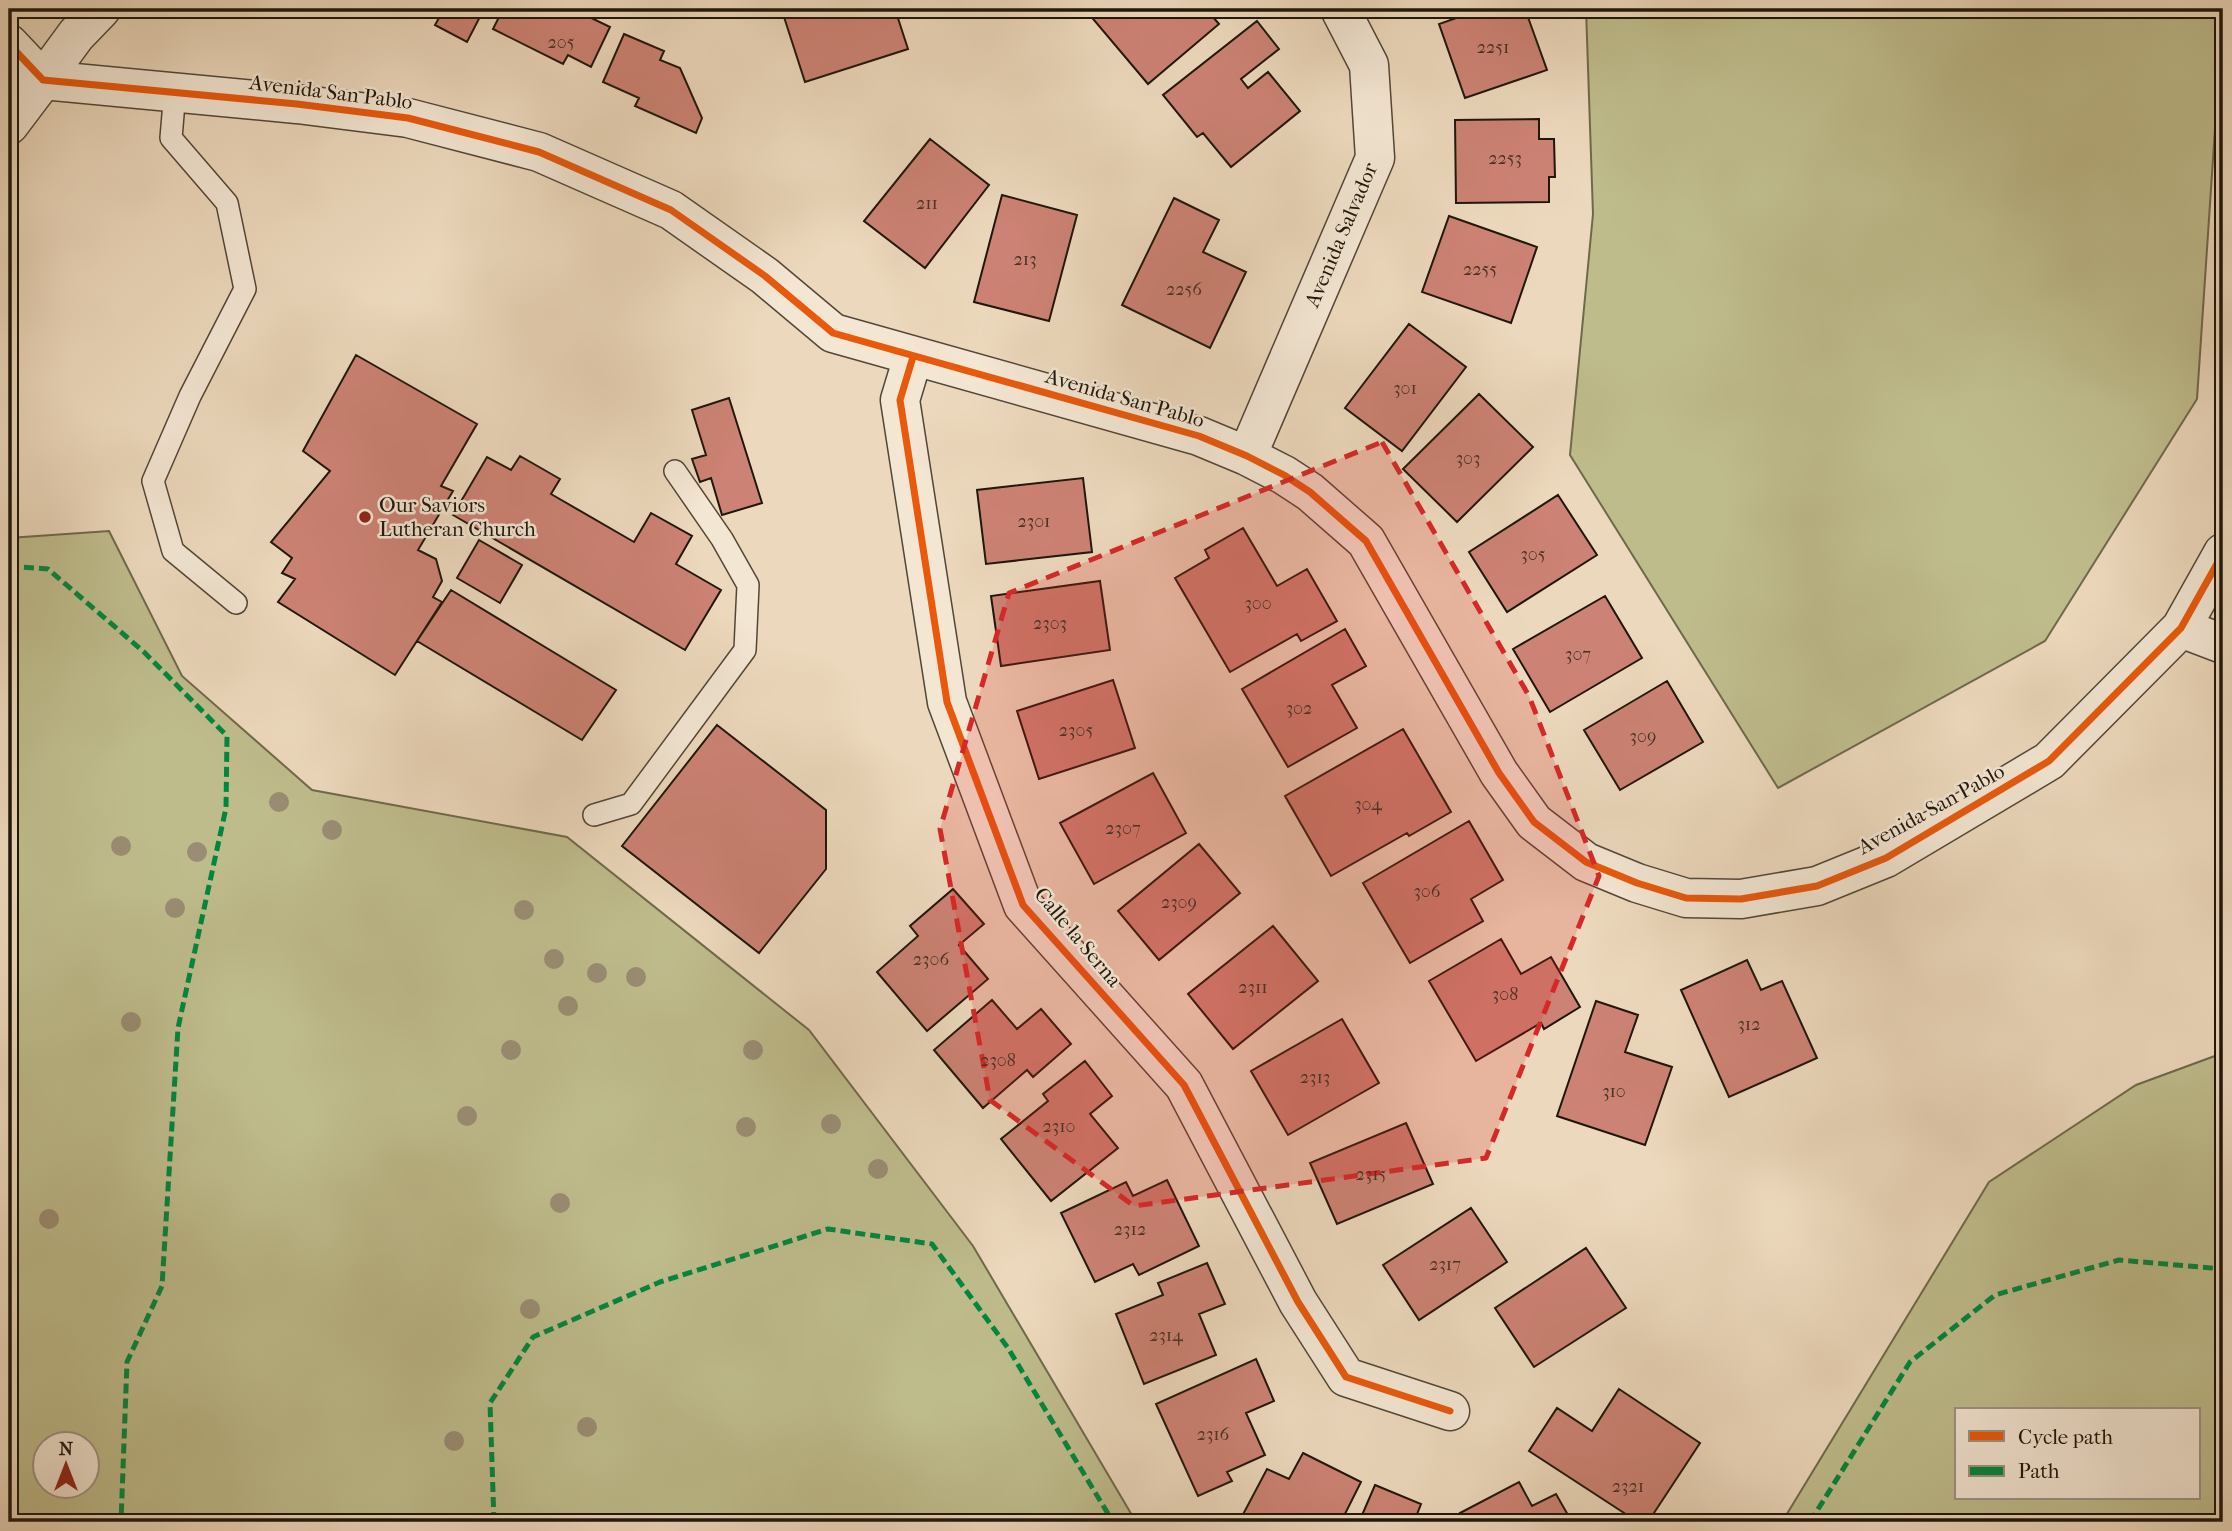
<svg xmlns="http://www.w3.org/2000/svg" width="2232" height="1531" viewBox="0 0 2232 1531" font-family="'IM FELL French Canon',serif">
  <rect width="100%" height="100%" fill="#ecd8bc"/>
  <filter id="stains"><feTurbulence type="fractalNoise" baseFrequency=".00286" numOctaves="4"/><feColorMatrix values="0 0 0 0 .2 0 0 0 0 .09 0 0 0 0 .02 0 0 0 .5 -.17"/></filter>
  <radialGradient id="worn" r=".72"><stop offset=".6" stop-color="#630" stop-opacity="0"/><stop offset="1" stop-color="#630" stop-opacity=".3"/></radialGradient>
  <path fill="#bfbc8c" stroke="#6f694c" stroke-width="2" fill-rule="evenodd" d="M1586 9H2223L2197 399 2045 641 1778 788 1570 455 1593 214Z
    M109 531 182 676 312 790 567 837 809 1030 973 1246 1136 1522H9V538ZM46 1444H88V1486H46Z
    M2223 1053V1522H1782L1989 1182 2136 1085ZM2199 1410V1498H1957V1410Z"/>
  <path fill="#cc8274" stroke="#1f160b" stroke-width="2" d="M425 9H484L467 42 435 25 440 16Z
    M503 9H573L610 27 591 67 568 55 563 64 493 29Z
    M810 9H895L908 49 805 82 784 17Z
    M1093 9H1206L1219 24 1148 84 1088 13Z
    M1482 9H1525L1547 70 1465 98 1439 24Z
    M1257 21 1279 49 1241 79 1248 88 1268 72 1300 111 1231 167 1203 133 1197 137 1163 95Z
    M624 34 664 51 660 60 680 68 702 118 696 133 635 106 639 98 603 82Z
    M1539 119V139H1554L1555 177H1549V202L1456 203 1455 120Z
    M930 139 989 185 925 268 864 221Z
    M1002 195 1077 215 1049 321 974 302Z
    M1174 198 1219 220 1203 252 1246 272 1210 348 1122 305Z
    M1449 216 1537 247 1511 323 1422 292Z
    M1409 324 1466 367 1402 451 1345 408Z
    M356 355 477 424 441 486 453 491 418 550 436 559 442 581 433 597 442 602 395 675 278 602 295 579 282 573 292 558 271 542 330 471 303 451Z
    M1479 394 1533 447 1457 522 1403 469Z
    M729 398 762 503 722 515 711 478 700 482 692 459 706 455 692 410Z
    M520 456 560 479 551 494 634 542 651 513 692 536 676 564 721 590 685 650 453 515 487 457 511 470Z
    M1083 478 1092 552 986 564 977 490Z
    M1558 495 1597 555 1507 612 1469 552Z
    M1243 528 1277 586 1307 569 1337 621 1301 641 1297 634 1230 672 1175 578 1209 558 1205 550Z
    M479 540 522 565 500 603 457 578Z
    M1100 581 1110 650 1001 666 991 596Z
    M451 590 616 690 582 740 417 641Z
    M1605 596 1642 658 1550 712 1513 649Z
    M1345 629 1366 666 1332 685 1357 728 1288 767 1242 689Z
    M1113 680 1135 748 1039 779 1017 711Z
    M1667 681 1703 742 1620 790 1584 730Z
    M717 725 826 810V869L759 953 622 846Z
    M1403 729 1451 812 1409 836 1407 833 1331 876 1285 796Z
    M1153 773 1186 833 1094 884 1060 823Z
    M1469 821 1503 880 1471 899 1483 921 1410 963 1363 883Z
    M1199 844 1240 893 1159 960 1118 911Z
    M953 889 984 924 959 945 988 979 927 1031 877 972 918 936 910 926Z
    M1273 926 1318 981 1233 1049 1188 994Z
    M1501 939 1521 974 1551 957 1580 1007 1544 1029 1541 1023 1476 1061 1429 981Z
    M1747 960 1761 990 1782 981 1817 1058 1729 1097 1681 990Z
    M992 1000 1017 1029 1041 1009 1071 1044 1033 1077 1027 1070 983 1108 934 1050Z
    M1596 1001 1638 1015 1625 1052 1672 1067 1645 1145 1557 1116Z
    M1342 1019 1379 1083 1288 1135 1251 1071Z
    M1085 1061 1112 1096 1090 1114 1118 1148 1051 1201 1001 1139 1048 1101 1043 1094Z
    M1406 1123 1433 1184 1337 1224 1310 1163Z
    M1167 1180 1199 1246 1139 1275 1133 1264 1095 1282 1061 1213 1126 1182 1133 1196Z
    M1471 1208 1507 1262 1419 1320 1383 1265Z
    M1586 1248 1626 1308 1534 1367 1495 1308Z
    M1207 1263 1225 1304 1199 1314 1216 1355 1144 1384 1116 1314 1163 1295 1158 1283Z
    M1256 1359 1274 1401 1246 1413 1265 1455 1227 1472 1232 1481 1198 1496 1156 1404Z
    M1619 1389 1700 1443 1648 1522H1638L1529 1451 1557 1408 1592 1431Z
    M1303 1453 1361 1482 1341 1522 1331 1517 1328 1522H1239L1267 1469 1289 1479Z
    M1519 1482 1532 1506 1556 1494 1572 1522H1465L1460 1513Z
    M1375 1485 1421 1504 1414 1522H1359Z"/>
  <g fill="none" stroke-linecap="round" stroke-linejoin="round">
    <g stroke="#524637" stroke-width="24">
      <path id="service" d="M175 91 171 138 227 203 245 289 190 396 153 481 173 551 236 603
        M594 815 631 804 745 650 748 585 722 539 675 471"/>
    </g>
    <g stroke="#524637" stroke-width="41">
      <path id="minor" d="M43 80 76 35 101 9
        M913 357 900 400 947 702 1023 905 1184 1085 1298 1302 1346 1377 1450 1411"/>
    </g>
    <g stroke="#524637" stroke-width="41">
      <path id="tertiary" d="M9 44 43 80 297 104 408 118 539 152 671 210 765 276 833 333 1199 436 1247 456 1284 475 1310 492 1366 541 1499 773 1534 822 1586 862 1637 883 1686 898 1741 899 1817 886 1886 858 2049 761 2181 628 2223 553
        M9 125 43 80
        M1247 456 1375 158 1369 65 1340 9
        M2181 628 2223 644"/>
    </g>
    <use href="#service" stroke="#f3e6d3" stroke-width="21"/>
    <use href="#minor" stroke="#f3e6d3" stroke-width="38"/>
    <use href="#tertiary" stroke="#f3e6d3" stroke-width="38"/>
    <path stroke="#00873e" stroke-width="5" stroke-dasharray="10 5" stroke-linecap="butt" d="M9 566 48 569 144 652 227 736 226 808 178 1028 162 1286 127 1362 121 1522
      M494 1522 490 1403 533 1337 660 1282 828 1229 932 1244 1008 1348 1113 1522
      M1810 1522 1910 1362 1995 1295 2119 1260 2223 1269"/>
    <g stroke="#f3e6d3" stroke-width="11">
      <path id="cycleway" d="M9 44 43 80 297 104 408 118 539 152 671 210 765 276 833 333 1199 436 1247 456 1284 475 1310 492 1366 541 1499 773 1534 822 1586 862 1637 883 1686 898 1741 899 1817 886 1886 858 2049 761 2181 628 2223 553
        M913 357 900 400 947 702 1023 905 1184 1085 1298 1302 1346 1377 1450 1411"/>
    </g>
    <use href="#cycleway" stroke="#e8590c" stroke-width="7"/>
  </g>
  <g fill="#9a8d73">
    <circle cx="279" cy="802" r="10"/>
    <circle cx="332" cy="830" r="10"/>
    <circle cx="121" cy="846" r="10"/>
    <circle cx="197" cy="852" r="10"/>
    <circle cx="175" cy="908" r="10"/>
    <circle cx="524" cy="910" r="10"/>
    <circle cx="554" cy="959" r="10"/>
    <circle cx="597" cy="973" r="10"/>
    <circle cx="636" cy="977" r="10"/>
    <circle cx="568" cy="1006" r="10"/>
    <circle cx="131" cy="1022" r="10"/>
    <circle cx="511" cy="1050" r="10"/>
    <circle cx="753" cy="1050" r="10"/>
    <circle cx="467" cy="1116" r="10"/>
    <circle cx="831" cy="1124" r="10"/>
    <circle cx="746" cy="1127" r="10"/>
    <circle cx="878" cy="1169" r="10"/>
    <circle cx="560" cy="1203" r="10"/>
    <circle cx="49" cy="1219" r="10"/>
    <circle cx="530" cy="1309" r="10"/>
    <circle cx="587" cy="1427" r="10"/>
    <circle cx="454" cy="1441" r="10"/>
  </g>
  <path fill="#d62828" fill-opacity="0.2" stroke="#d62828" stroke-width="5" stroke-dasharray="14 9" stroke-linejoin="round" d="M1382 442 1529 696 1599 876 1486 1158 1134 1206 990 1100 940 829 1009 593Z"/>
  <circle fill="#8f2418" stroke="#f3e6d3" stroke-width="2.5" cx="365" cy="517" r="7"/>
  <g text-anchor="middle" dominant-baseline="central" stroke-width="5" stroke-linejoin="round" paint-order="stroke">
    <g font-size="18" fill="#4a3125">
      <text x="561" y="42">205</text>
      <text x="1493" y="47">2251</text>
      <text x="1505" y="158">2253</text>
      <text x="927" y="203">211</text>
      <text x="1025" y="259">213</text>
      <text x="1480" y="269">2255</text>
      <text x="1184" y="289">2256</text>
      <text x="1405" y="388">301</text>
      <text x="1468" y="458">303</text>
      <text x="1034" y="521">2301</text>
      <text x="1533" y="554">305</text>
      <text x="1258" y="603">300</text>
      <text x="1050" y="623">2303</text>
      <text x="1578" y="654">307</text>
      <text x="1299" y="708">302</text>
      <text x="1076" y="730">2305</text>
      <text x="1643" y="736">309</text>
      <text x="1368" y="804">304</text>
      <text x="1123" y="828">2307</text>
      <text x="1427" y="891">306</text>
      <text x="1179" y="902">2309</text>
      <text x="931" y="959">2306</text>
      <text x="1253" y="987">2311</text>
      <text x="1505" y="994">308</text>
      <text x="1749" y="1024">312</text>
      <text x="998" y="1060">2308</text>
      <text x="1315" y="1077">2313</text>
      <text x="1614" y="1091">310</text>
      <text x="1059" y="1126">2310</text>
      <text x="1371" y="1174">2315</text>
      <text x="1130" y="1229">2312</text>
      <text x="1445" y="1264">2317</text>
      <text x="1166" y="1335">2314</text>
      <text x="1213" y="1434">2316</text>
      <text x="1628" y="1486">2321</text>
    </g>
    <g font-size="21" fill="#1f160b" stroke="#f3e6d3">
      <text transform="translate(331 92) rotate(7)">Avenida San Pablo</text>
      <text transform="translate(1341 235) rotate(-67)">Avenida Salvador</text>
      <text transform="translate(1125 398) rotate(16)">Avenida San Pablo</text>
      <text transform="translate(1931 809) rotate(-29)">Avenida San Pablo</text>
      <text transform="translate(1078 937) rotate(50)">Calle la Serna</text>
    </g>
    <g font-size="21" fill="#1f160b" stroke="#f3e6d3" text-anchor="start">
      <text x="379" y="505">Our Saviors<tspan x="379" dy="24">Lutheran Church</tspan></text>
    </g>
  </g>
  <rect width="2232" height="1531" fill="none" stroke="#ecd8bc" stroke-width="35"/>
  <rect x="10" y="10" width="2211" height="1510" fill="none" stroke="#1f160b" stroke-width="3.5"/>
  <rect x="18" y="18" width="2197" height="1496" fill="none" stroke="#1f160b" stroke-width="2"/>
  <rect x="1955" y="1408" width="245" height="91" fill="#f3e6d3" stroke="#9e9383" stroke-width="2"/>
  <rect x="1969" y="1431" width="35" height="10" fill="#e8590c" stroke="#9e9383" stroke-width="2"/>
  <text x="2018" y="1444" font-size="21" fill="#1f160b">Cycle path</text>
  <rect x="1969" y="1466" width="35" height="10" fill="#00873e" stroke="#9e9383" stroke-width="2"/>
  <text x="2018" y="1478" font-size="21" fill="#1f160b">Path</text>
  <g transform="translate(66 1465)"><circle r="33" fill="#f3e6d3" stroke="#9e9383" stroke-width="2"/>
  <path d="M0-5L12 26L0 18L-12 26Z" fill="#8f2418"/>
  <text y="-10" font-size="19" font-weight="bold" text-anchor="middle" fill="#1f160b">N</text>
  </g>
  <rect width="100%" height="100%" filter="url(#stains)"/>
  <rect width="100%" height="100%" fill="url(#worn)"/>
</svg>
